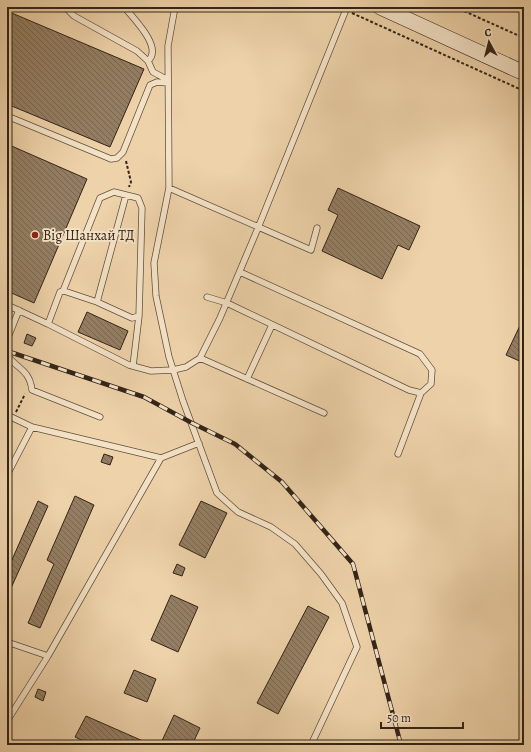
<svg xmlns="http://www.w3.org/2000/svg" width="531" height="752" viewBox="0 0 531 752" font-family="Alegreya,serif">
  <defs>
    <pattern id="building-back-hatch" width="6" height="6" patternUnits="userSpaceOnUse"><rect width="6" height="6" fill="#947e63"/><path d="M-1 5l2 2M0 0l6 6M5-1l2 2" fill="none" stroke="#796751"/></pattern>
  </defs>
  <rect width="100%" height="100%" fill="#eed2a9"/>
  <filter id="stains"><feTurbulence type="fractalNoise" baseFrequency=".005" numOctaves="4"/><feColorMatrix values="0 0 0 0 .2 0 0 0 0 .09 0 0 0 0 .02 0 0 0 .5 -.17"/></filter>
  <radialGradient id="worn" r=".72"><stop offset=".6" stop-color="#630" stop-opacity="0"/><stop offset="1" stop-color="#630" stop-opacity=".3"/></radialGradient>
  <path fill="url(#building-back-hatch)" stroke="#322418" d="M7 11 144 69 110 147 7 104Z
    M7 144 87 179 34 303 7 291Z
    M338 188 420 226 409 250 398 245 382 279 322 251 338 215 328 210Z
    M87 312 128 331 120 350 78 332Z
    M524 317V363L506 355Z
    M27 334 36 338 32 346 24 343Z
    M104 454 113 457 110 465 101 462Z
    M75 496 94 505 40 628 28 623 54 564 47 560Z
    M38 501 48 506 7 597V571Z
    M201 501 227 513 205 558 179 545Z
    M177 564 185 568 182 576 173 573Z
    M171 595 198 607 178 652 151 640Z
    M308 606 329 617 278 714 257 703Z
    M134 670 156 679 147 702 124 693Z
    M38 689 46 692 43 701 35 697Z
    M174 715 200 728 192 745H160Z
    M86 716 152 745H92L75 737Z"/>
  <g fill="none" stroke-linecap="round" stroke-linejoin="round">
    <g stroke="#61503c" stroke-width="7">
      <path id="service" d="M65 7 74 16 137 51 148 61 153 72 168 80
        M122 7 126 9C135 20 163 48 148 61
        M175 7 168 46 169 188 154 263 156 296 169 357 183 401 217 493 238 512 271 527 295 544 321 574 342 603 357 647 311 745
        M7 116 111 159 117 158 123 152 150 85 157 82 168 83
        M169 188 311 250 317 228
        M63 291 100 198 114 192 138 198 142 208 139 316
        M207 297 227 303 409 390 421 393 431 384 432 370 420 354 240 272
        M97 302 126 195
        M7 305 48 324 60 292 64 291 97 302 132 318 139 316 133 366
        M48 324 129 365 151 371 173 370 186 367 200 358 220 318 258 228 347 7
        M7 340 19 310
        M7 355C18 370 29 369 32 390L100 417
        M200 358 324 413
        M247 379 272 325
        M7 415 32 427 161 458
        M398 454 421 393
        M7 475 32 427
        M7 642 48 656
        M7 721 48 656 161 458 199 443"/>
    </g>
    <g stroke="#322418" stroke-width="16">
      <path id="secondary" d="M380 7 524 73"/>
    </g>
    <path stroke="#322418" stroke-width="2" stroke-dasharray="3 2" stroke-linecap="butt" d="M455 7 524 38
      M352 13 524 91
      M126 161 131 182 129 187
      M16 412 25 394"/>
    <use href="#service" stroke="#f4e2c7" stroke-width="5.5"/>
    <use href="#secondary" stroke="#f4e2c7" stroke-width="15"/>
    <g stroke="#322418" stroke-width="4.5">
      <path id="rail" d="M7 351 144 397 192 423 235 444 282 482 353 564 401 745"/>
    </g>
    <use href="#rail" stroke="#f4e2c7" stroke-width="3" stroke-dasharray="9" stroke-linecap="butt"/>
  </g>
  <circle fill="#8f2418" stroke="#f4e2c7" stroke-width="1.5" cx="35" cy="235" r="4"/>
  <g text-anchor="middle" dominant-baseline="central" stroke-width="3.5" stroke-linejoin="round" paint-order="stroke">
    <g font-size="14" fill="#322418" stroke="#f4e2c7" text-anchor="start">
      <text x="43" y="235">Big Шанхай ТД</text>
    </g>
  </g>
  <rect width="531" height="752" fill="none" stroke="#eed2a9" stroke-width="24"/>
  <rect x="8" y="8" width="515" height="736" fill="none" stroke="#322418" stroke-width="2"/>
  <rect x="12" y="12" width="507" height="728" fill="none" stroke="#322418"/>
  <g transform="translate(489 42) rotate(353)" stroke="#f4e2c7" stroke-width="3" paint-order="stroke">
  <path d="M0-3L7 15L0 10L-7 15Z" fill="#322418"/>
  <text y="-6" font-size="11" font-weight="bold" text-anchor="middle" fill="#322418">С</text>
  </g>
  <path d="M381 722v6h82v-6" fill="none" stroke="#322418" stroke-width="2"/>
  <text x="387" y="722" font-size="12" fill="#322418" stroke="#f4e2c7" stroke-width="3" paint-order="stroke">50 m</text>
  <rect width="100%" height="100%" filter="url(#stains)"/>
  <rect width="100%" height="100%" fill="url(#worn)"/>
</svg>
